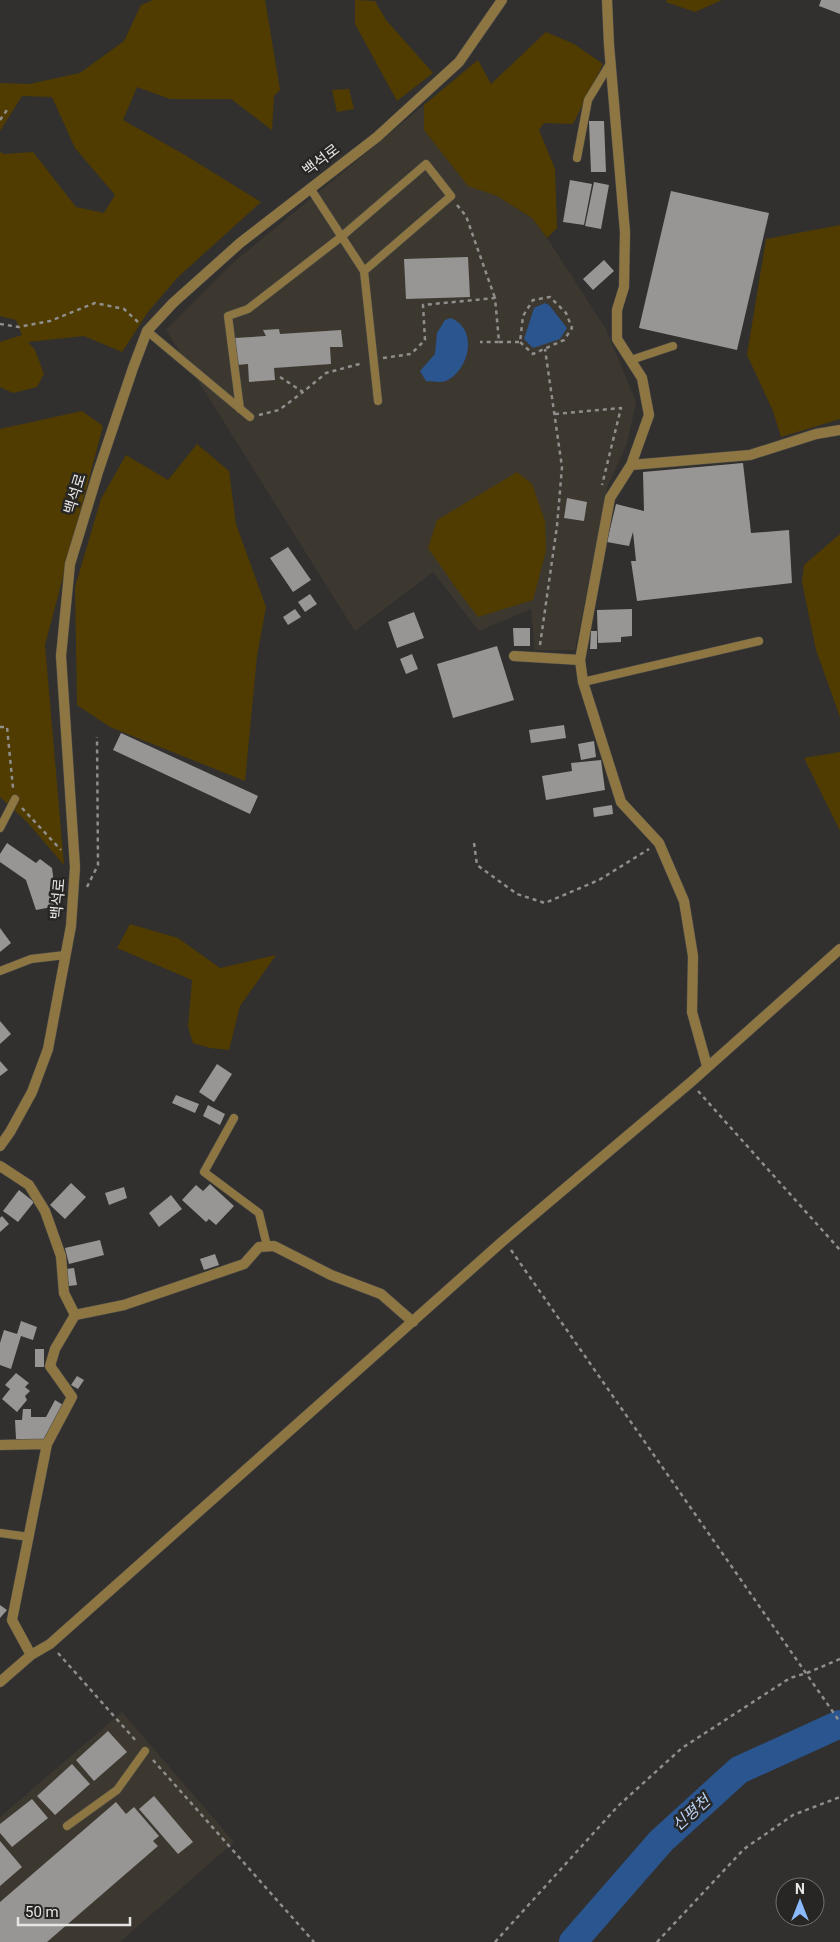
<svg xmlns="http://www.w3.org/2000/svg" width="840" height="1942" viewBox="0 0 840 1942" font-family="Roboto,'Noto Sans KR',sans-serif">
  <rect width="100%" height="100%" fill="#31302e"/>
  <path fill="#3c3830" d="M424 105V130L468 185 497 196 532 218 547 238 606 329 636 402 627 444 608 485 575 650H535L531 609 479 631 433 572 355 631 166 330 234 262Z
    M122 1712 234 1842 120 1942H0V1817Z"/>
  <path fill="#503c00" d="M153 0H265L280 90 274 96 272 130 231 99H170L137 87 123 120 185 155 261 202 177 278 148 312 122 352 84 336 28 342 35 350 44 374 37 387 13 393 0 387V342L22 335 16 320 0 316V152L4 154 33 152 76 207 104 213 115 195 75 148 52 97 22 96 0 131V83L29 84 80 73 124 41 141 5Z
    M355 0 375 1 386 20 433 73 397 101 355 24Z
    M667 0H722L695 12 666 2Z
    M546 32 574 44 603 64 573 124 544 123 539 130 555 169 557 228 547 238 532 218 497 196 468 186 424 130V105L478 60 491 84Z
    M349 89 354 109 337 112 332 90Z
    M840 225V419L781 437 773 411 747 355 766 239Z
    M82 411 103 426 45 645 64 865 27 822 0 797V429Z
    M197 444 229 471 236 524 266 607 257 656 245 781 110 727 77 705 75 587 101 499 126 455 168 480Z
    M517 472 532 484 545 521 546 551 533 600 478 617 456 588 428 548 437 520Z
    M840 534V717L816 650 802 582 804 565Z
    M840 752V831L804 758Z
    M130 924 178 938 220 968 276 955 240 1006 229 1050 210 1048 193 1043 188 1027 192 980 117 948Z"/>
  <path fill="#2b558f" d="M545 303 549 305 567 328 560 339 533 348 524 339 534 308Z
    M451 318C479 330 469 370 446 381 440 383 433 381 426 381L420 371 435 354 437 333 445 320Z"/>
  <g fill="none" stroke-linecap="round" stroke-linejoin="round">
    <path stroke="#2b558f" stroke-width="28" d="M573 1942 661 1841 739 1770 840 1724"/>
  </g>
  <path fill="#979694" d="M821 0H840V14L819 6Z
    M589 121H604L606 172H591Z
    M570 180 592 184 584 225 563 222Z
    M594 182 609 185 601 229 585 226Z
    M671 191 769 213 737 350 639 328Z
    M468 257 470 297 406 299 404 259Z
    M604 260 614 271 593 290 583 279Z
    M279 329 280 334 341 330 343 347H330L331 364 274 368 275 380 249 382 248 364 237 365 235 338 266 336 263 330Z
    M743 463 751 533 789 530 792 583 637 601 631 561H636L633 532 629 546 607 542 616 504 644 511 643 472Z
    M567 498 587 502 584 521 564 518Z
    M288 547 311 580 293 592 270 558Z
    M310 594 317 604 305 612 298 602Z
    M295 609 301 617 288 625 283 617Z
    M632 609V636L621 637V642L598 643 597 610Z
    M414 612 424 638 397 648 388 622Z
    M513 628H530V646H514Z
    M591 631H597V649H590Z
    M497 646 514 700 453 718 437 664Z
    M412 654 418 669 406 674 400 659Z
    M564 725 566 738 531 743 529 730Z
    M121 733 258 796 250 814 113 750Z
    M594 741 596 757 581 760 578 744Z
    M601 760 605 790 546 800 542 776 572 771 571 763Z
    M612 805 613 814 594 817 593 808Z
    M7 843 36 863 40 859 52 868 57 906 36 910 26 880 0 862V854Z
    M0 928 11 943 0 952Z
    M0 1021 11 1034 0 1044Z
    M0 1061 8 1070 0 1076Z
    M217 1064 232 1074 214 1102 199 1092Z
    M176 1095 199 1104 195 1113 172 1103Z
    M208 1105 225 1114 220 1125 203 1116Z
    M71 1183 86 1197 65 1219 50 1205Z
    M210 1184 234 1206 216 1225 209 1219 206 1222 182 1200 196 1185 203 1191Z
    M124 1187 127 1198 109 1205 105 1193Z
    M19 1190 34 1202 18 1222 3 1211Z
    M171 1195 182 1209 159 1227 149 1213Z
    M2 1216 9 1224 0 1232V1218Z
    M100 1240 104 1255 69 1264 65 1248Z
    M215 1254 219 1265 204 1270 200 1259Z
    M74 1268 77 1285 69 1286 66 1269Z
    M21 1321 37 1327 33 1340 21 1336 11 1369 0 1365V1343L4 1330 17 1334Z
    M35 1349H44V1367H35Z
    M16 1373 29 1383 25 1387 30 1391 25 1396 27 1400 17 1412 2 1399 10 1389 5 1385Z
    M77 1376 84 1380 78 1389 71 1385Z
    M55 1400 63 1405 44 1439H16L15 1420H22L23 1409H31V1417H46Z
    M0 1605 7 1610 0 1618Z
    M108 1731 127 1752 94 1781 76 1760Z
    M72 1764 90 1784 55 1815 37 1796Z
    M154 1796 193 1842 178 1854 139 1809Z
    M32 1799 48 1818 12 1847 0 1833V1824Z
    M116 1802 126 1814 134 1807 159 1836 153 1841 158 1846 47 1942H0V1902Z
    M0 1841 22 1867 0 1886Z"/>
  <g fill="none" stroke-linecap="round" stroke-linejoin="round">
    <g stroke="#4e4d4b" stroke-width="9">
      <path id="service" d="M577 158 588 100 611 62
        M310 188 364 271 378 401
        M147 331 250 417
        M631 360 673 346
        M240 409 228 316 248 309 341 237 426 164 451 196 364 271
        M583 682 759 641
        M0 828 15 799
        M0 971 31 959 65 955
        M234 1118 204 1172 259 1213 267 1246
        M0 1533 29 1537
        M67 1826 117 1790 145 1751"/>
    </g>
    <g stroke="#4e4d4b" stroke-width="11">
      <path id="minor" d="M607 0 609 45 625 232 624 287 617 310V339L642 378 649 415 631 465 610 498 580 660 583 682 621 802 659 843 684 901 693 956 692 1012 707 1066
        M631 465 750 455 816 434 840 430
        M514 656 580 660
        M0 1166 29 1185 45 1211 61 1256 64 1293 75 1315 124 1305 244 1264 259 1247 274 1246 331 1275 381 1294 413 1322
        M0 1445 47 1444
        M31 1655 12 1620 47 1444 72 1397 50 1366 55 1349 75 1315
        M0 1682 31 1655 50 1644 504 1240 691 1082 840 949"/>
    </g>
    <g stroke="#4e4d4b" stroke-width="11">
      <path id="tertiary" d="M0 1146 10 1132 32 1092 48 1049 71 926 75 867 61 656 70 564 98 472 133 368 147 331 173 303 240 243 377 137 459 62 502 0"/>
    </g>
    <path stroke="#8f8e8c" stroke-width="2.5" stroke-dasharray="4 4" stroke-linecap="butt" d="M0 120 9 107
      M457 205 466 216 495 298
      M0 324 19 327 50 321 95 303 124 309 138 322
      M499 342H520L523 316 533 300 550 297 566 313 572 328 564 340 533 354 520 342
      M383 358 411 354 425 340 423 305 495 298 499 342H480
      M280 377 303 392 326 373 363 363
      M555 414 621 408 602 485
      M259 415 279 410 303 392
      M540 645 557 526 562 467 545 349
      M0 727H7L13 788
      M22 808 61 850
      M474 843 477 865 517 894 545 903 599 880 649 849
      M87 887 98 865 97 737
      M698 1091 840 1250
      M511 1250 840 1722
      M58 1653 137 1742
      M153 1760 314 1942
      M495 1942 618 1806 682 1748 790 1678 807 1673 840 1659
      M657 1942 744 1849 793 1815 840 1797"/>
    <use href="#service" stroke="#8d7642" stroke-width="8"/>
    <use href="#minor" stroke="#8d7642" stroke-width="10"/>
    <use href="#tertiary" stroke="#8d7642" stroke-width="10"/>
  </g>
  <g text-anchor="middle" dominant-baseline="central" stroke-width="5" stroke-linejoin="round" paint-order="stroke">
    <g font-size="15" fill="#e6e5e4" stroke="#272624">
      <text transform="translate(321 160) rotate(-37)">백석로</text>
      <text transform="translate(75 494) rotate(-73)">백석로</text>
      <text transform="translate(58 899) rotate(-85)">백석로</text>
    </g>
    <g font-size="16" font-style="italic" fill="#bad2f4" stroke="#272624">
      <text transform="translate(691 1813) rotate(-42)">신평천</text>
    </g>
  </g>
  <g transform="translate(800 1902)"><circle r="24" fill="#272624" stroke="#737271"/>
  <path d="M0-4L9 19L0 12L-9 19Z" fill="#8bbafc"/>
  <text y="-8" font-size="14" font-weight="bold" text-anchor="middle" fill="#e6e5e4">N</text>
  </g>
  <path d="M18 1917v8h112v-8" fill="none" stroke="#e6e5e4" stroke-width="2.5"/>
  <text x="25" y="1917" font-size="15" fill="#e6e5e4" stroke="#272624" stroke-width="4" paint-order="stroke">50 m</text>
</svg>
